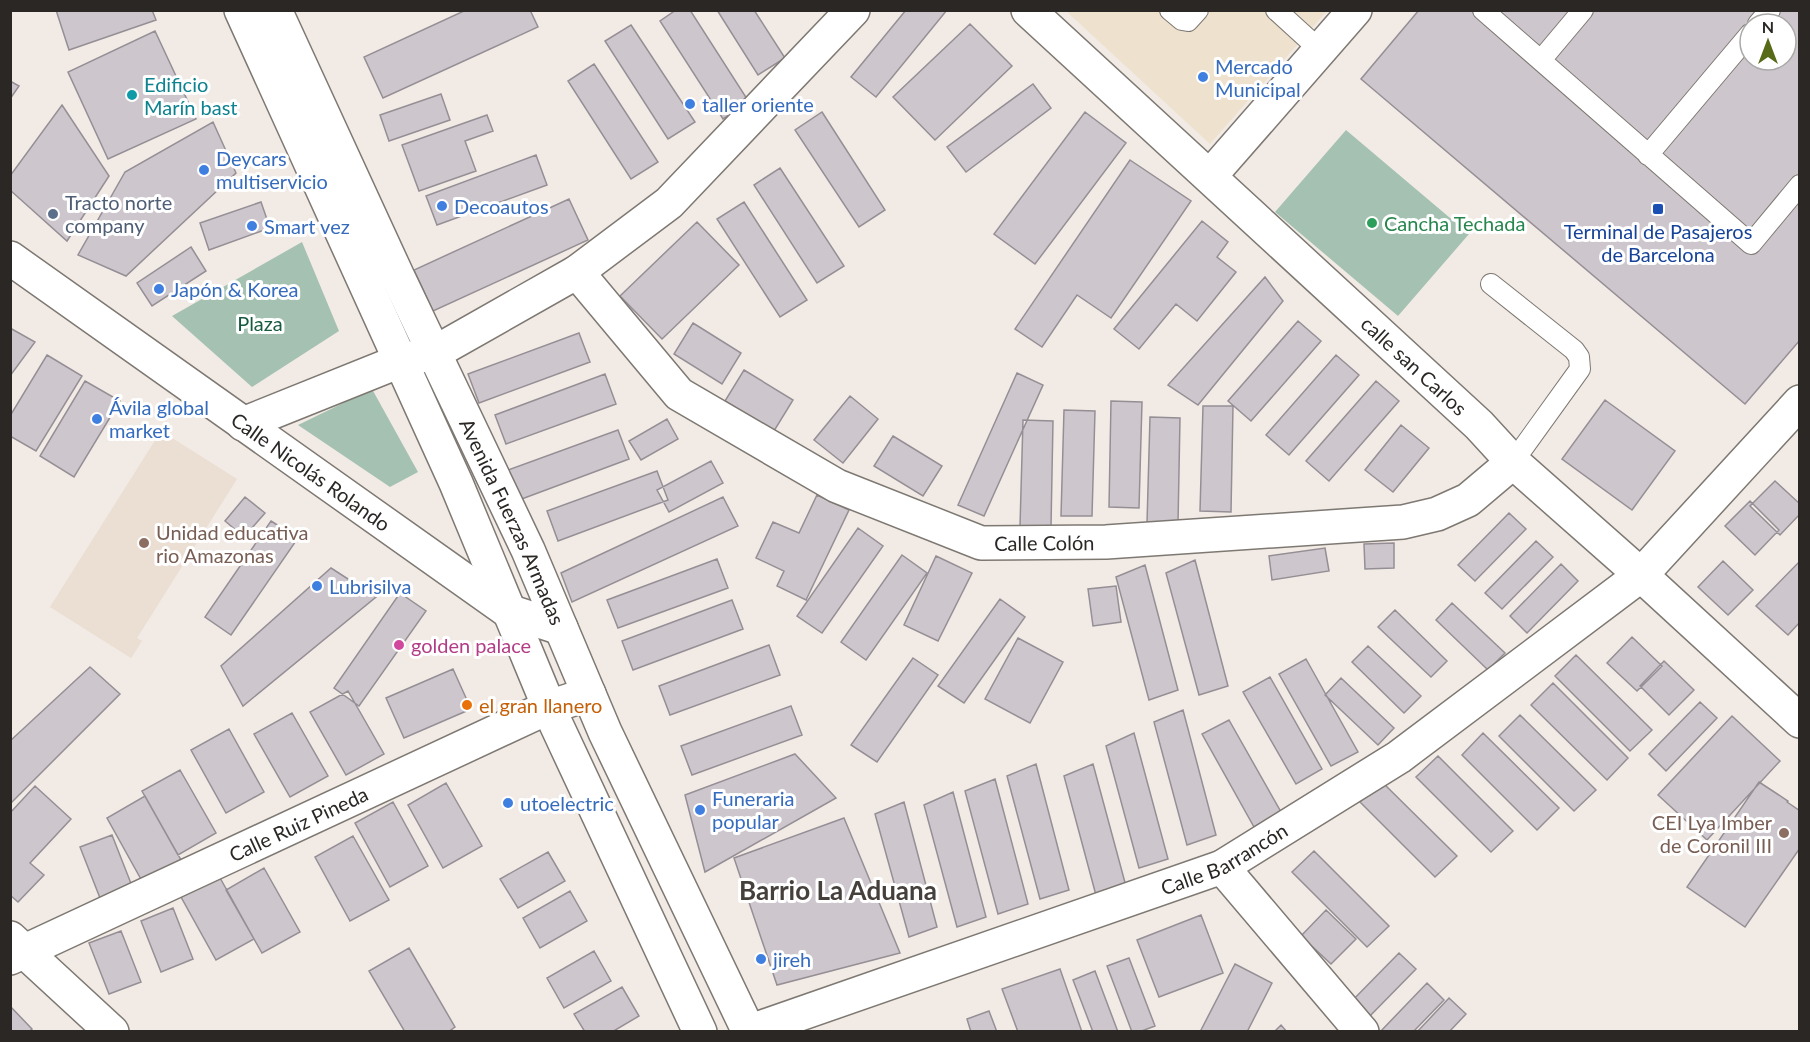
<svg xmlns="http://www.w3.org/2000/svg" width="1810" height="1042" viewBox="0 0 1810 1042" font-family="Lato,sans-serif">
  <rect width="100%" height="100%" fill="#f2ebe5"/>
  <path fill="#eee1cd" d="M1066 11H1327L1210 144Z"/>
  <path fill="#ebded2" d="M161 431 237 479 137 638 142 641 131 658 50 607Z"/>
  <path fill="#a5c1b2" d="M1346 130 1469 234 1398 316 1275 212Z
    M302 242 339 331 252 387 172 316Z
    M372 389 418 472 390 487 298 425Z"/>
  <path fill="#cdc7cd" stroke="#958f95" stroke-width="1.5" fill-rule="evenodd" d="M56 10H152L156 20 69 50Z
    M466 10H530L538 27 383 98 364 57Z
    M676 10H690L749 102 723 119 660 21Z
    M717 10H754L785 58 758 75Z
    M906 10H947L876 97 851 77Z
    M1419 10H1800V340L1745 404 1361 79ZM1750 24H1786V60H1750Z
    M970 24 1012 66 935 140 893 97Z
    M631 25 695 122 668 139 605 41Z
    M155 31 196 119 108 159 68 72Z
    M594 64 658 162 631 179 568 81Z
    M10 81 19 86 10 99Z
    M1033 84 1051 108 966 172 947 147Z
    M441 94 450 120 389 141 380 115Z
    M62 105 109 176 67 241 10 190V176Z
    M822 112 885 210 859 227 795 130Z
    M1085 112 1126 143 1035 264 994 234Z
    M487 115 493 131 465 141 476 171 419 191 402 145Z
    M213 122 236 173 126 276 78 255 125 172Z
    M536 155 547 185 437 225 426 196Z
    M1130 160 1191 201 1111 318 1077 295 1042 347 1015 329Z
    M780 168 844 266 817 283 754 185Z
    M569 199 588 240 433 311 414 270Z
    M261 202 270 228 209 250 200 223Z
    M744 202 807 300 780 317 717 219Z
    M1202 221 1228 242 1217 257 1236 272 1197 321 1176 304 1139 349 1114 329Z
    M697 222 739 265 662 339 620 296Z
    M191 247 206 271 152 306 137 283Z
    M1265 277 1283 301 1198 405 1168 385Z
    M1298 321 1321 341 1251 421 1228 401Z
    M693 323 741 353 722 384 674 354Z
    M10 328 35 342 10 376Z
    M579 333 590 362 479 403 468 374Z
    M47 355 82 376 36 451 10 436V416Z
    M1336 355 1359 375 1289 455 1266 435Z
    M744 370 793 400 774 431 725 401Z
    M1017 373 1043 385 984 516 958 505Z
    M605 374 616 404 506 444 495 415Z
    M85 381 120 401 74 477 40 456Z
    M1376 381 1399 401 1329 481 1306 461Z
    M850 396 878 419 843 463 814 440Z
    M1605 400 1675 451 1632 510 1562 459Z
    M1111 401 1142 402 1139 508 1109 507Z
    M1203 406H1233L1231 512 1200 511Z
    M1064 410 1095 411 1092 516H1061Z
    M1150 417 1180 418 1178 524 1147 523Z
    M667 419 678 439 641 460 629 441Z
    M1023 420 1053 421 1051 527 1020 526Z
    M1401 425 1429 448 1393 492 1365 470Z
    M618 430 629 459 519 500 508 470Z
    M893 436 942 466 923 496 874 466Z
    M711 461 723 483 669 512 657 490Z
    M657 471 668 500 558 541 547 511Z
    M1775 481 1800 504V514L1780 535 1750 506Z
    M817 495 849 510 806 600 777 586 784 571 756 558 773 522 799 533Z
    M245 497 265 513 244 537 225 521Z
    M723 497 738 526 572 602 561 573Z
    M1750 501 1779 530 1755 555 1725 526Z
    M1509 513 1526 529 1475 581 1458 565Z
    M271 521 298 538 231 635 205 617Z
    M858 528 883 546 822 633 797 616Z
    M1536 541 1553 557 1502 609 1485 593Z
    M1394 543V568L1365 569 1364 544Z
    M1325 548 1329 571 1272 580 1269 556Z
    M902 555 927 573 866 660 841 642Z
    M936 556 972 573 938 641 904 625Z
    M717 559 728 588 618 628 607 600Z
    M1195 560 1228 686 1199 695 1166 573Z
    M1723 561 1753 590 1728 615 1698 587Z
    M1800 561V622L1788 635 1756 606Z
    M1561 564 1578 581 1527 633 1510 616Z
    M1145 565 1178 690 1149 700 1116 577Z
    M331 568 376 597 243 706 221 666Z
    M1116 586 1121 622 1093 626 1088 589Z
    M400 593 426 611 359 706 334 688Z
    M1000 599 1025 617 964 703 938 686Z
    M732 600 743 629 633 670 622 641Z
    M1452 603 1505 653 1488 670 1436 620Z
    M1395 610 1447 661 1431 677 1378 627Z
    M1632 637 1662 666 1637 691 1607 663Z
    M1018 638 1063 662 1030 723 985 699Z
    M769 645 780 675 670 715 659 686Z
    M1368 646 1421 696 1404 713 1352 662Z
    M1576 655 1652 730 1630 751 1555 676Z
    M913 658 938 675 877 762 851 745Z
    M1306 659 1358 752 1331 766 1279 674Z
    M1664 661 1694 690 1669 715 1640 686Z
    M90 667 120 694 10 804V741Z
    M453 669 471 709 404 738 386 698Z
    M1270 677 1322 769 1296 784 1243 692Z
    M1341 678 1394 728 1378 745 1325 695Z
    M1553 683 1628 758 1607 780 1531 705Z
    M348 691 384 754 346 775 310 712Z
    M1700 702 1717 718 1666 771 1649 754Z
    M791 706 802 735 692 775 681 746Z
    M1183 710 1216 835 1187 845 1154 722Z
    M292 713 328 776 290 797 254 734Z
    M1520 715 1596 790 1574 811 1499 736Z
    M1732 716 1780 761 1707 840 1658 795Z
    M1229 720 1281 812 1254 827 1202 734Z
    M229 729 264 792 226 813 191 750Z
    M1134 733 1168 859 1139 868 1106 746Z
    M1483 733 1559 808 1537 830 1462 755Z
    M795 754 836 798 705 872 685 795Z
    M1438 756 1513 831 1491 852 1416 777Z
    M1036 764 1069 890 1040 899 1007 776Z
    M1093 764 1127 890 1097 899 1064 776Z
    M180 770 216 833 178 855 142 791Z
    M995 779 1028 904 998 914 965 791Z
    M1381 781 1457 856 1435 877 1360 802Z
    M1759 782 1788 801 1787 802 1800 811V848L1745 927 1687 887Z
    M446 783 482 846 443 868 408 805Z
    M35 786 71 819 30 863 44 875 18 902 10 895V813Z
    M953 792 986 917 957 927 924 805Z
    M145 796 181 860 142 881 107 818Z
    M393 802 428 866 390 887 355 823Z
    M904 802 937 927 909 937 875 814Z
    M844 818 900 953 777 985 734 858Z
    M112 835 132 886 100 898 80 847Z
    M353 836 389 900 350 921 315 857Z
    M1314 851 1389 926 1367 947 1292 872Z
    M548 852 565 881 518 908 500 879Z
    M264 868 300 932 262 953 226 890Z
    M219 876 254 939 216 960 181 897Z
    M570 891 587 921 540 948 523 918Z
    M173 908 193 959 161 972 141 921Z
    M1326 910 1356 939 1331 964 1301 936Z
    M1201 915 1223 973 1159 997 1137 940Z
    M121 931 141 982 109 994 89 943Z
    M409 948 455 1027 448 1032H405L369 971Z
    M594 951 611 981 564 1008 547 978Z
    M1399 953 1416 969 1365 1021 1348 1005Z
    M1129 958 1155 1026 1139 1032H1132L1107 966Z
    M1235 964 1272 983 1247 1032H1200Z
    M1060 969 1082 1032H1018L1002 989Z
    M1095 971 1118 1032H1093L1073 980Z
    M1427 983 1444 1000 1413 1032H1380Z
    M622 987 639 1016 612 1032H585L574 1014Z
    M1449 998 1466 1014 1449 1032H1417Z
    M10 1006 32 1029 29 1032H10Z
    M989 1011 997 1032H971L967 1019Z
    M1281 1025 1287 1032H1274Z"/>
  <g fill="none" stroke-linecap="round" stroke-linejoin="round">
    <g stroke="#7e7872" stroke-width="22">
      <path id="service" d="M1170 10 1182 20 1188 21 1198 10
        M1276 10 1320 50
        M1483 10 1751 244 1800 185
        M1758 24 1770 10
        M1541 60 1583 10
        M1648 155 1750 34
        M1491 284 1574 350 1579 357 1580 369 1513 462"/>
    </g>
    <g stroke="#7e7872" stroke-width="36">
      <g id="minor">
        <path id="s1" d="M1028 10 1479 425 1513 462 1641 575 1800 721"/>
        <path d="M1210 176 1355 10"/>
        <path id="s2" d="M10 258 508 611 561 628"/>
        <path id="s3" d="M577 272 679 394 837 486 981 543 1106 542 1403 522 1437 514 1468 500 1513 462"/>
        <path d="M243 424 400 361 434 353 577 272 669 203 853 10"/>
        <path d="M1222 867 1362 1032"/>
        <path d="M10 938 112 1032"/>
        <path id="s4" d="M10 958 549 707 589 694"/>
        <path id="s5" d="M748 1032 1222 867 1399 757 1641 575 1800 402"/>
      </g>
    </g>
    <g stroke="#7e7872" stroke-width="36">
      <g id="tertiary">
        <path d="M241 10 456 483 556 724 700 1032"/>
        <path id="s6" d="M275 10 397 275 528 550 605 732 749 1032"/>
      </g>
    </g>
    <use href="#service" stroke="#fff" stroke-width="20"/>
    <use href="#minor" stroke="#fff" stroke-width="33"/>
    <use href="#tertiary" stroke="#fff" stroke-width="33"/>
  </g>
  <g fill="#3f7fe0" stroke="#fff" stroke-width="2">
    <circle cx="1203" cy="77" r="6"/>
    <circle cx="690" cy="104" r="6"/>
    <circle cx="204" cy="170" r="6"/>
    <circle cx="442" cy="206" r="6"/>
    <circle cx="252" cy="226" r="6"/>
    <circle cx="159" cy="289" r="6"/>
    <circle cx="97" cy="419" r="6"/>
    <circle cx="317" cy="586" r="6"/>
    <circle cx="508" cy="803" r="6"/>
    <circle cx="700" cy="810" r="6"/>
    <circle cx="761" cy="959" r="6"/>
  </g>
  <circle fill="#0f9aa8" stroke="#fff" stroke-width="2" cx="132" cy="95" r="6"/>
  <rect fill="#1a4fb4" stroke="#fff" stroke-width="2" x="1652" y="203" width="12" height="12" rx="3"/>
  <circle fill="#5c6f8a" stroke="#fff" stroke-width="2" cx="53" cy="214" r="6"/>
  <circle fill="#2e9e5b" stroke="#fff" stroke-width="2" cx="1372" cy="223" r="6"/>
  <g fill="#8d6e63" stroke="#fff" stroke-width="2">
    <circle cx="144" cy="543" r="6"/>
    <circle cx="1784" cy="833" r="6"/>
  </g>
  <circle fill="#d1479c" stroke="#fff" stroke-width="2" cx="399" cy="645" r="6"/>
  <circle fill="#e8710a" stroke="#fff" stroke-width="2" cx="467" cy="705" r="6"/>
  <g text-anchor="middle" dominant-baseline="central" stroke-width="6" stroke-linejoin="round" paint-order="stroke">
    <g font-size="20" fill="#366cbe" stroke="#fff" text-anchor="start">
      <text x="1215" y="66">Mercado<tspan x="1215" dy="23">Municipal</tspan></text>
      <text x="702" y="104">taller oriente</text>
      <text x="216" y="158">Deycars<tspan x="216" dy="23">multiservicio</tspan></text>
      <text x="454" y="206">Decoautos</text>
      <text x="264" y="226">Smart vez</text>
      <text x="171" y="289">Japón &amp; Korea</text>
      <text x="109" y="407">Ávila global<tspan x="109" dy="23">market</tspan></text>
      <text x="329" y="586">Lubrisilva</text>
      <text x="712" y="798">Funeraria<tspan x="712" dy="23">popular</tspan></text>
      <text x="520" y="803">utoelectric</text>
      <text x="773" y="959">jireh</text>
    </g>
    <g font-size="20" fill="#0d838f" stroke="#fff" text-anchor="start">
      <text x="144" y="84">Edificio<tspan x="144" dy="23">Marín bast</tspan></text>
    </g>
    <g font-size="20" fill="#4e5e75" stroke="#fff" text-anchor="start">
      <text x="65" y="202">Tracto norte<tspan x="65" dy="23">company</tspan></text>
    </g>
    <g font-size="20" fill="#27864d" stroke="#fff" text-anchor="start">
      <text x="1384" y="223">Cancha Techada</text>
    </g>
    <g font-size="20" fill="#164399" stroke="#fff">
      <text x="1658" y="231">Terminal de Pasajeros<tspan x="1658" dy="23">de Barcelona</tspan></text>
    </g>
    <g font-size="20" fill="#165b3f" stroke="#fff">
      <text x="260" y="323">Plaza</text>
    </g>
    <g font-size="20" fill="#2a2725" stroke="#fff">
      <text stroke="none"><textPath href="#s1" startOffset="525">calle san Carlos</textPath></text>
      <text stroke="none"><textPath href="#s2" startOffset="369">Calle Nicolás Rolando</textPath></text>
      <text stroke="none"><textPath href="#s6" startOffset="564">Avenida Fuerzas Armadas</textPath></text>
      <text stroke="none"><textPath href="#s3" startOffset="560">Calle Colón</textPath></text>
      <text stroke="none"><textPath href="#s4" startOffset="318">Calle Ruiz Pineda</textPath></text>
      <text stroke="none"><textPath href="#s5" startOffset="507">Calle Barrancón</textPath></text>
    </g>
    <g font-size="20" fill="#785e54" stroke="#fff" text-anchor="start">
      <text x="156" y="532">Unidad educativa<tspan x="156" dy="23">rio Amazonas</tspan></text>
      <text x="1772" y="822" text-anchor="end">CEI Lya Imber<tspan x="1772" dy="23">de Coronil III</tspan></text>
    </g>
    <g font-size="20" fill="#b23c85" stroke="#fff" text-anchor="start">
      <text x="411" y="645">golden palace</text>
    </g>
    <g font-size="20" fill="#c56008" stroke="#fff" text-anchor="start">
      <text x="479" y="705">el gran llanero</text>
    </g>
    <g font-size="26" font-weight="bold" fill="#45403b" stroke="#fff">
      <text x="838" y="890">Barrio La Aduana</text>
    </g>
  </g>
  <rect width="1810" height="1042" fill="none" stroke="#2a2725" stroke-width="24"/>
  <g transform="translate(1768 42)"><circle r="28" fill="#ffffff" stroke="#aaa9a8" stroke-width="1.5"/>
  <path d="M0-4.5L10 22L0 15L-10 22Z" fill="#576a17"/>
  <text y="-9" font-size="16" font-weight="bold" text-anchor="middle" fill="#2a2725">N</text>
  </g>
</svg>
